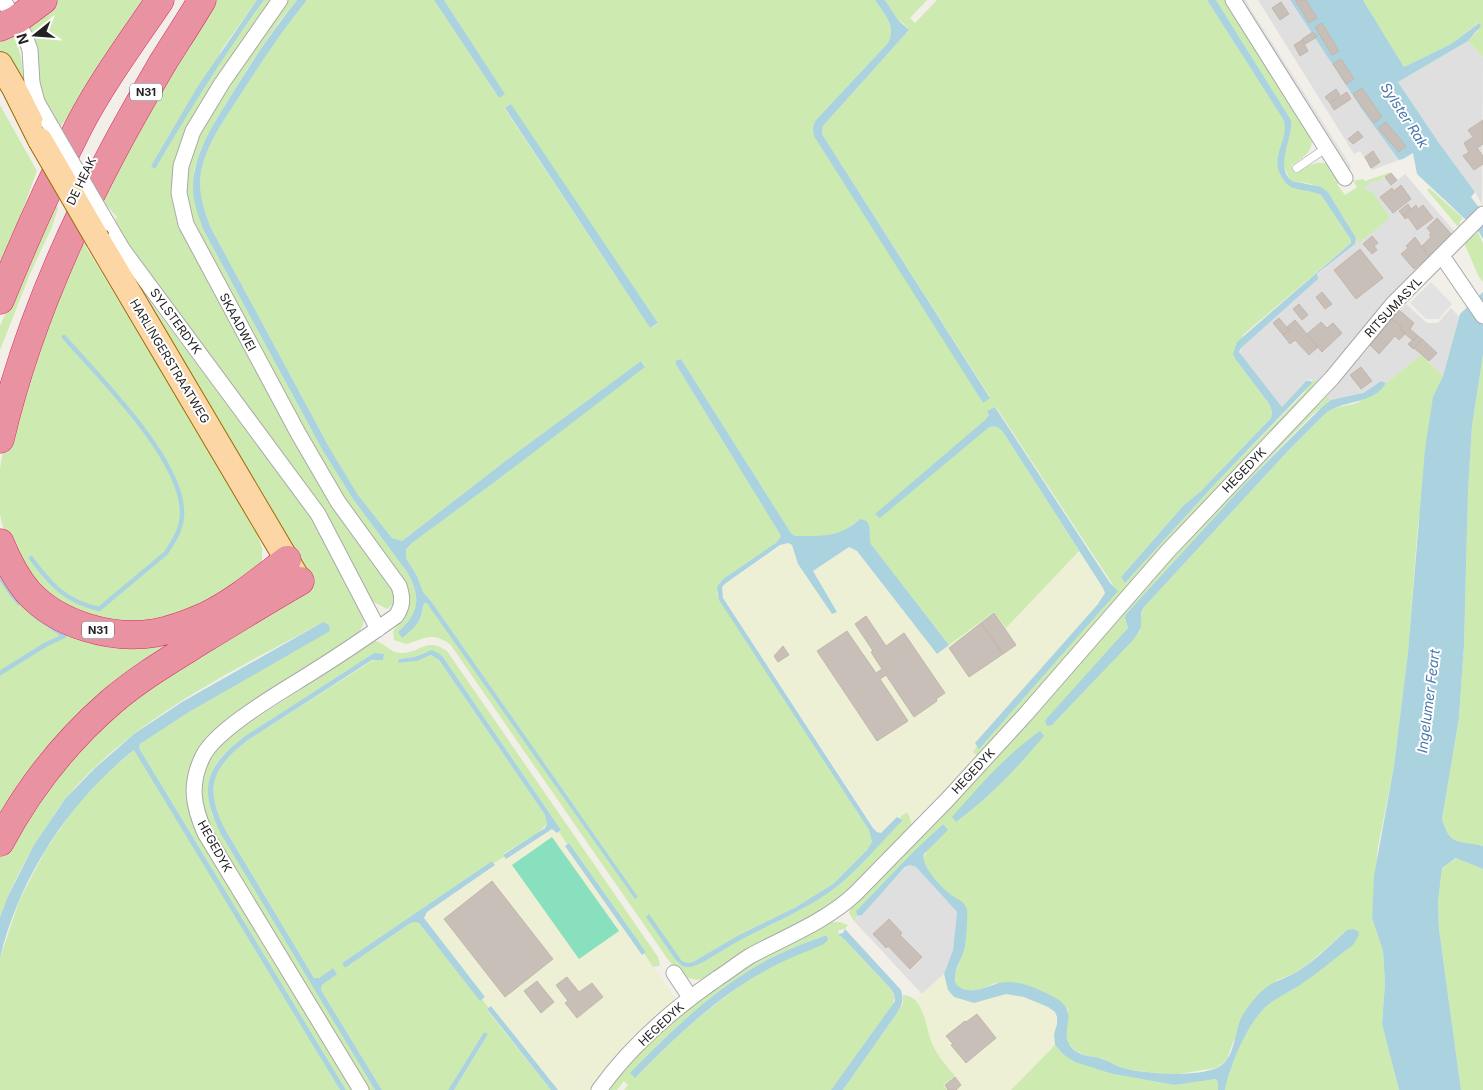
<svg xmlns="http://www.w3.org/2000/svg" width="1483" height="1090" viewBox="0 0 1483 1090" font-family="Inter,sans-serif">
  <rect width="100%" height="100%" fill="#f2efe9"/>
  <path fill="#e0dfdf" d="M1258 0H1290L1363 111 1399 160 1372 170 1360 151 1354 154Z
    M1468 41 1483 57 1482 205 1475 192 1439 143 1398 82Z
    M1405 174 1455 232 1396 291 1317 383 1313 379 1306 381 1282 407 1240 355 1241 348 1317 275 1355 244 1352 230 1336 203 1374 180 1376 183 1385 177 1391 185Z
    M1406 304 1427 323H1438L1451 308 1459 317 1443 376 1421 355 1386 383 1381 381 1359 395 1331 400 1327 396Z
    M910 865 916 867 957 912 953 950 944 974 922 994 854 921 906 867Z"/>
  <path fill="#eef0d5" d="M785 543 792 545 798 564 814 574 813 571 849 547 857 551 937 654 995 612 1006 628 1079 551 1103 588 1105 593 1098 604 975 743 977 746 973 752 979 757 912 827 910 818 906 812 900 817H897L883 832H877L723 598 722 587 726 583Z
    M552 829 556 833 559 832 567 844 565 846 642 955 644 953 676 999 640 1034 592 1090H558L492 1006 489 1008 482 999 484 997 424 918 427 912 495 865 494 863 504 857 506 859Z
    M944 974V978L954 997 960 999 974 1003 1006 994 1024 997 1048 1007 1055 1012 1057 1024 1054 1034 1055 1045 1011 1090H947L942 1085 955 1076 938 1055 931 1043 924 1017 915 1000Z"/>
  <path fill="#cdebb0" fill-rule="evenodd" d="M51 0H146L87 90 58 130 48 114 22 22Z
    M210 0H257L222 49 203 89 227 52 264 0H270L215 82 185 132 175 164 181 228 316 479 339 517 388 582 395 593 392 605 387 609 372 601 113 222 117 217 95 193Z
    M287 0H297L279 22 247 69 216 120 201 149 194 170 193 188 204 231 323 451 353 499 407 572C421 596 420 613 399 632L408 633C413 628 418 623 421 617 423 611 422 606 426 601L534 754 638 897 431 601 423 592 417 576 406 558V549L412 543 500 478 645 366 641 361 508 459 402 541 392 538 358 495 329 447 211 228C204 210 198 193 201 172 206 145 224 120 239 97 260 64 282 31 307 0H434L499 98 504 93 444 0H875C884 14 897 26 888 43L815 121 813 128 983 403 990 397 822 134 823 126 909 30 903 23 898 20 885 0H927L910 18 915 23 937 0H1207L1283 119 1285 126 1280 175 1321 195 1351 240V243L1243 335 1236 360 1270 405 1272 412 1271 418 1201 491 1183 506 1121 577 1125 583 1214 485 1304 393 1313 379 1317 383 979 757 973 752 977 746 980 748 1109 601 1113 585 996 407 988 411 989 415 984 421 988 428C995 425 998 427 1003 432L1079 551 1006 628 994 612 949 645 871 544 868 538 870 528 860 519 843 532 827 536H795L791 533 681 359 677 360 675 363 781 536 777 542 723 579 717 594 869 830 872 842 867 850 833 884 796 907 737 936 693 962 688 963 682 961 647 915 687 967 710 958 739 940 798 911 836 887 903 820 900 817 907 812 910 818 912 827 844 897 825 911 745 953 705 978 697 980 688 978 681 975 669 961 450 644C430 631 425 639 406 644L394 640 393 631 408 612 409 597 341 497 253 337 190 213 186 187 189 163 199 134 238 69ZM511 105 658 323V324L650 328 505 109Z
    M1216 0H1227L1311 135C1315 151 1304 157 1292 165L1297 173C1308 167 1314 160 1328 164L1341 181 1337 184 1345 195 1357 187 1353 181 1363 179 1365 181 1391 172 1376 183 1374 180 1364 188 1368 192 1371 190 1390 218 1359 243 1328 192 1311 184 1292 181 1289 178 1283 163 1291 120Z
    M1363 0H1483V57L1468 41 1478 31V23L1451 44 1404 67Z
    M10 31C22 49 23 67 23 87L0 64V36Z
    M0 105 37 171 0 272Z
    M1429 188 1463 218 1460 221 1459 228 1427 190Z
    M54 200 58 208 52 227 30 274 0 350V326Z
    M1478 232 1483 243V282L1479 277 1463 241 1472 233 1474 235Z
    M78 234 253 523 262 548V563L232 596 136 627 56 605 7 544 0 515V468L4 446Z
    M127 272 301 501 319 527 364 619 363 625 357 635 222 725 211 734 200 749 188 800 354 1090H346L139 748 140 744 189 712 257 672 323 622C233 671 133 718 66 798 59 806 54 815 49 823 29 852 12 883 0 917V854L21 815 111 710 285 599 314 583Z
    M1421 355 1443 376 1418 525 1408 652 1394 766 1378 847 1372 918 1383 951 1385 983 1382 1024 1399 1090H1225C1230 1062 1249 1018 1273 1000 1281 994 1292 992 1299 985 1316 968 1331 948 1347 930L1308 964 1293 974 1277 980 1233 1042 1227 1059 1222 1064 1216 1068 1172 1075 1124 1069 1103 1059 1085 1055 1076 1051 1068 1043 1066 1032 1068 1024V1009L995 983C982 989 968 996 956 984L955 975 965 947 967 910C954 898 926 876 923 858L943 824 914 851 856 911 857 917 854 921 849 913 851 907 1171 556 1313 405 1316 407 1327 396 1331 400 1314 413 1244 485 1126 614 1125 618 1128 628 1052 725 1140 632C1142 623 1139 614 1145 606L1287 452 1327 412C1339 404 1348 407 1359 402 1367 398 1376 391 1384 386L1386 383Z
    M1483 355V846C1458 839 1451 848 1442 819L1459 718 1464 645 1468 492 1472 426Z
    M0 556 52 616 185 629 177 650 0 833Z
    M375 641C386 643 390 654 403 653 422 652 427 637 447 651L658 957 660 964 659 966 653 967 644 953 646 952 569 843 567 844 559 832 561 830 443 657 425 652 414 657 399 659 398 663 416 661 432 655 439 660 545 815 547 824 538 833 503 854 504 857 494 863 492 861 342 963 345 968 409 924 414 922 419 923 480 1000 482 999 489 1008 487 1010 551 1090H454L488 1034 484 1032 448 1090H382L321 990 322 985 336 974 332 969 319 978H314L226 831C204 788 211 769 248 740L375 659 374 653 245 736C214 760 202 775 212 815L375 1090H367L210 830C207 820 201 808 200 797 198 772 212 751 229 736Z
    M134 750 137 752 340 1090H0V958L19 901 45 851 75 807 103 777Z
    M1457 858 1483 869V1090H1461L1439 929 1438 902 1442 868Z
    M833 922H840L848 925 845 929 839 930 838 934 845 940 890 988C895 996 896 999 891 1007L831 1090H624L628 1085 624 1081 617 1090H607L647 1043 676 1017 751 962 810 930ZM824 936 828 938C798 954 767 967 740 986 702 1013 667 1044 636 1077L631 1073C671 1030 722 982 775 956 791 948 808 942 824 936Z
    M903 995C925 996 925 1028 932 1043 937 1056 947 1066 955 1076L943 1085 947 1090H843L897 1013 903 1003Z
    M1055 1045 1064 1055 1113 1074 1175 1085 1216 1079 1218 1083V1090H1011Z"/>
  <path fill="#88e0be" d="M552 837 619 931 579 959 512 865Z"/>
  <path fill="#e2e2e2" d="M1239 0H1246L1250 8 1351 166 1349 174Z
    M1431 282 1452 304 1439 319H1426L1410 303Z"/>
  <path fill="#aad3df" d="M257 0H264C224 55 189 111 155 169L151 166 198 86Z
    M297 0H307C282 31 260 64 239 97 224 120 206 145 201 172 198 193 204 210 211 228L329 447 358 495 392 538 402 541 508 459 641 361 645 367 500 478 412 543 406 549V558L417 576 423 592 431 601 638 897 635 899 426 602C422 605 423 610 421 616 418 625 410 632 402 638L398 632C420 613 421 596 407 572L353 499 323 451 204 231C199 217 193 203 193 188 193 153 215 122 232 94 252 61 273 30 297 0Z
    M434 0H444L505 94 499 98Z
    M875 0H885L898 20 909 30 823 126 822 134 990 398 983 403 814 136 813 128 815 121 888 43C897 26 884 14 875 0Z
    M1207 0H1216L1291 120C1293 139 1274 167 1292 181L1321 187 1328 192 1356 238 1355 244 1317 274 1318 279 1241 348 1239 352 1282 407 1306 381H1311L1312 383 1214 485 1125 583 1121 577 1183 506 1201 491 1271 418 1272 412 1270 405 1236 360 1233 354 1237 342 1351 243V240L1321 195C1311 190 1300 191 1291 187 1287 185 1285 182 1283 179 1267 157 1291 140 1283 119Z
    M1290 0H1363L1404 67 1451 44 1479 23 1481 26 1468 41 1398 82 1439 143 1475 192 1471 197 1483 213V239L1479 232 1417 174 1413 153 1403 159 1399 160 1363 111Z
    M511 104 658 323 650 328 505 108Z
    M1483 292V355L1472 426 1468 492 1464 645 1459 718 1442 819C1451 848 1458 839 1483 846V869L1456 858 1442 868 1438 902 1439 929 1461 1090H1399L1382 1024 1385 983 1383 951 1372 918 1374 876 1394 766 1408 652 1425 449 1433 397 1443 376 1460 314Z
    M681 359 791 533 795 536C822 536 839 538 860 519 875 521 867 534 871 544L949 645 937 654 857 551 849 547 813 571 837 612 832 614 798 564 792 545 788 543 780 545 726 583 722 587 723 598 873 828 877 832 881 833 897 817 903 820C882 841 858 870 835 888 802 913 761 927 725 949 716 954 697 968 687 967 682 967 678 962 675 959L646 917 649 914 682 961 688 963 693 962 737 936 796 907 833 884 867 850 872 842 869 830 719 600 717 587 723 579 777 542 781 536 675 363 677 360Z
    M1381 381 1386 383C1374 404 1345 400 1327 412L1287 452 1145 606C1139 613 1142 618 1141 626 1140 632 1136 636 1133 640L1052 725 1047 726 1045 721 1048 717 1128 628 1125 618 1126 614 1244 485 1323 406 1331 400 1363 393Z
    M995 407 1110 583 1118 591 979 749 975 743 1098 604 1105 593 1103 588 1003 432C998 427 995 425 988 428L880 518 875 514 984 421 989 415 987 411Z
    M323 622 329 625 330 631 189 712 140 744 139 748 346 1090H340L134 750C126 756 119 763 111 770 58 819 17 887 0 958V917L8 896 34 845 65 799 95 768 134 734 182 702Z
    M432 650 438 653 443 657 561 830 557 833 552 829 549 831 506 859 503 855 545 828 547 824 545 815 439 660 431 655 417 661 398 663 399 659 414 657Z
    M374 653 384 654 383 660H372L248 740C211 769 204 788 226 831L314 978H319L333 968 337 974 322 985 321 990 382 1090H375L221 834C198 788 205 767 245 736Z
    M1040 731 1044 736C1018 767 989 798 956 822L952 817C979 786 1006 755 1040 731Z
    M943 824 948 830 924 854C920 865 941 887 950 894 955 898 965 901 967 909 968 916 966 940 965 947 962 960 952 971 956 984 972 1000 991 981 1009 982 1023 982 1040 990 1052 996 1087 1013 1051 1035 1077 1052 1085 1057 1094 1056 1102 1059 1110 1061 1115 1066 1123 1068 1144 1074 1206 1079 1223 1064 1235 1053 1235 1032 1241 1018 1246 1009 1254 998 1262 991 1271 982 1284 979 1295 973 1314 962 1330 945 1347 930L1353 929 1358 931 1359 935 1353 945C1335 958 1317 974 1297 987 1284 995 1270 1000 1260 1013 1244 1032 1230 1066 1225 1090H1218V1083L1216 1079 1175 1085 1113 1074 1075 1062 1064 1055 1055 1045 1054 1034 1057 1024V1017L1055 1012 1048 1007 1024 997 1006 994 974 1003 954 997 948 990 944 974 953 950 957 912 916 867 910 865 905 867 862 915 857 916 856 911 914 851Z
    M569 843 646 952 642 955 565 846Z
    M492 861 495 865 427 912 424 918 485 997 480 1001 419 923 414 922 409 924 345 968 342 963Z
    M845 929 901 990C904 1000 902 1005 897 1013L843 1090H831L895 1001 894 994 890 988 845 940 838 934 843 933Z
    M824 936H827L828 940 824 944C804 953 783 960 765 971 717 997 673 1039 635 1078L630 1073C672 1030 720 983 775 956 791 948 808 942 824 936Z
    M491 1006 558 1090H551L487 1009Z
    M484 1032 488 1034 454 1090H448Z"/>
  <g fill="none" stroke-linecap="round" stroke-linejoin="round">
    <path stroke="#aad3df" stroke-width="4.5" d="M31 558C51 585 65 601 99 609L166 553C174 541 183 527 182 511 181 458 99 377 64 337
      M0 577 12 595 19 603
      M33 614 64 636
      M0 673 45 645 64 636"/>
  </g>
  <path fill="#c7bfb8" stroke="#c4b6ab" d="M1295 0H1306L1317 18 1309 23Z
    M1281 2 1289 14 1280 20 1272 8Z
    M1322 23 1339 51 1332 55 1315 27Z
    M1313 32 1317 37 1305 44 1302 39Z
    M1302 40 1308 51 1300 56 1294 45Z
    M1341 59 1354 79 1346 84 1333 64Z
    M1362 88 1382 117 1374 123 1353 94Z
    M1336 89 1340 95 1330 103 1325 97Z
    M1347 92 1351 99 1334 110 1330 103Z
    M1483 120V144L1477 148 1483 156V164L1474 170 1463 156 1469 152 1464 143 1473 137 1468 130Z
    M1386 122 1406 146 1399 152 1378 128Z
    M1358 131 1363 137 1353 144 1348 139Z
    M1373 151 1380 162 1371 168 1365 157Z
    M1391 173 1397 180 1391 185 1385 177Z
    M1401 185 1411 199 1393 213 1380 197 1392 188 1394 191Z
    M1408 204 1411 209 1403 216 1399 211Z
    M1416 205 1418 209 1423 205 1433 218 1417 230 1408 217 1405 219 1403 216Z
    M1437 218 1452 235 1429 257 1422 246 1431 237 1429 235 1431 233 1427 228Z
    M1372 236 1378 243 1374 246 1377 250 1372 254 1363 244Z
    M1415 237 1429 257 1414 269 1401 254 1408 248 1406 246Z
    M1360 249 1383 278 1356 299 1334 270Z
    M1322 292 1332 304 1325 309 1316 297Z
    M1299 304 1308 315 1302 320 1293 309Z
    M1399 310 1414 323 1410 329 1418 336 1413 341 1400 329 1402 327 1392 319Z
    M1279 318 1289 330 1283 335 1273 323Z
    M1392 319 1402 327 1400 329 1406 333 1399 340 1395 336 1379 354 1370 345Z
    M1295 320 1318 347 1309 355 1295 340 1290 344 1283 335 1289 330 1287 327Z
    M1321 322 1327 328 1333 323 1342 333 1322 352 1307 334Z
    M1418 336 1422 339 1413 349 1408 344Z
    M1422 339 1437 353 1429 361 1414 348Z
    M1361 367 1372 381 1361 389 1350 375Z
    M994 613 1016 645 1003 654 981 623Z
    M866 616 886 646 904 633 945 693 936 699 937 701 914 717 886 675 880 679 908 721 877 741 817 651 847 631 876 673 882 669 871 652 873 651 855 624Z
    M981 623 1003 654 969 677 949 648Z
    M783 646 789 655 778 662 774 656Z
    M492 881 553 959 505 997 444 919Z
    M889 919 902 933 900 935 922 957 910 969 888 946 886 948 873 934Z
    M567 977 579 992 592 983 603 997 577 1018 565 1003 568 1001 556 985Z
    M537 981 554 1002 541 1013 524 991Z
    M977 1014 996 1038 966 1063 951 1045 953 1044 946 1036 965 1021 966 1022Z
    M955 1077 961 1085 956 1090H948L945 1085Z"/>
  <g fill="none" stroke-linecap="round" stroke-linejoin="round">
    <g stroke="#a9a9a9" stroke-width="9">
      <path id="lane" d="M1297 168 1326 148"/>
    </g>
    <g stroke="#a9a9a9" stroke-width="17">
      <path id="street" d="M3 0 25 36 30 50 32 83 37 102 49 123
        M280 0 222 83 193 131 181 166 179 193 186 224 298 433 338 502 399 586C403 598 403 606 396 616 368 636 340 655 311 673 283 691 217 728 203 756 189 784 193 806 205 833L361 1090
        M1233 0 1345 178
        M107 223 123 250 318 514 378 629
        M1442 256 1483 316
        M674 973 690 997
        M599 1090C631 1045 673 1009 718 978 729 971 739 963 750 956 785 937 825 922 855 894L947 800 1025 715 1167 552 1332 378 1393 304 1483 214"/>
    </g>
    <g stroke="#a06b00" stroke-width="26">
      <path id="primary" d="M0 64 14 88 40 140
        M98 240 296 575"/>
    </g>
    <g stroke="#dc2a67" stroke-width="29">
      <path id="highway" d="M0 27 16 20 43 0
        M0 300C24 241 50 183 79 126 102 82 132 41 160 0
        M0 439C23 341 63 246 110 157 126 126 144 95 162 64 175 43 189 22 202 0
        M0 543C7 560 16 578 28 592 58 625 112 640 155 633 172 630 190 623 206 616 235 602 261 580 287 560
        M0 842C28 789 65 742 111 702 140 677 173 658 205 638 237 619 268 599 300 581"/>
    </g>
    <use href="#lane" stroke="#fff" stroke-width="8"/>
    <use href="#street" stroke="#fff" stroke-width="15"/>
    <use href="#primary" stroke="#fcd6a4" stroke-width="24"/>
    <use href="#highway" stroke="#e892a2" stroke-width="28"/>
    <g stroke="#a9a9a9" stroke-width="17" stroke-linecap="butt">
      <path id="street-bridge" d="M49 123 107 223"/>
    </g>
    <g stroke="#a06b00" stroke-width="26" stroke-linecap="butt">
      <path id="primary-bridge" d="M40 140 98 240"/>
    </g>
    <use href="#street-bridge" stroke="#fff" stroke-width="15"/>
    <use href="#primary-bridge" stroke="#fcd6a4" stroke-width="24"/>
  </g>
  <g text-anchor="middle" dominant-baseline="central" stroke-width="4" stroke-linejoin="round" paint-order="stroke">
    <g fill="#fff" stroke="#646464" stroke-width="1">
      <rect x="130" y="83.5" width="32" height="17" rx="4"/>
      <rect x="82" y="621.5" width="32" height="17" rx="4"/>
    </g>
    <g font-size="11" font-weight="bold" fill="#222">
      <text x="146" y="92">N31</text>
      <text x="98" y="630">N31</text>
    </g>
    <g font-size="12" fill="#222" stroke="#fff">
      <text transform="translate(81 181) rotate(-64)">DE HEAK</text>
      <text transform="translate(1393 307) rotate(-47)">RITSUMASYL</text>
      <text transform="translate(176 321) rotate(54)">SYLSTERDYK</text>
      <text transform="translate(238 322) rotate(62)">SKAADWEI</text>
      <text transform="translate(170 361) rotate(59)">HARLINGERSTRAATWEG</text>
      <text transform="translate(1244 470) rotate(-46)">HEGEDYK</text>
      <text transform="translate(973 771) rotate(-47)">HEGEDYK</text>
      <text transform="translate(215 846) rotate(61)">HEGEDYK</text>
      <text transform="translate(661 1024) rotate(-43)">HEGEDYK</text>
    </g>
    <g font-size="14" font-style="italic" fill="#4a7aab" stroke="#fff">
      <text transform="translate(1405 115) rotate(57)">Sylster Rak</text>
      <text transform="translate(1428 701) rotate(-83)">Ingelumer Feart</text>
    </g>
  </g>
  <g transform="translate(35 35) rotate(253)" stroke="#ffffff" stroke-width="4" paint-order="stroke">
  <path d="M0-4L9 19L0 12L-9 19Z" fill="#222222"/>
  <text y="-8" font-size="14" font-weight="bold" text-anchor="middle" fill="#222222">N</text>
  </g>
</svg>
